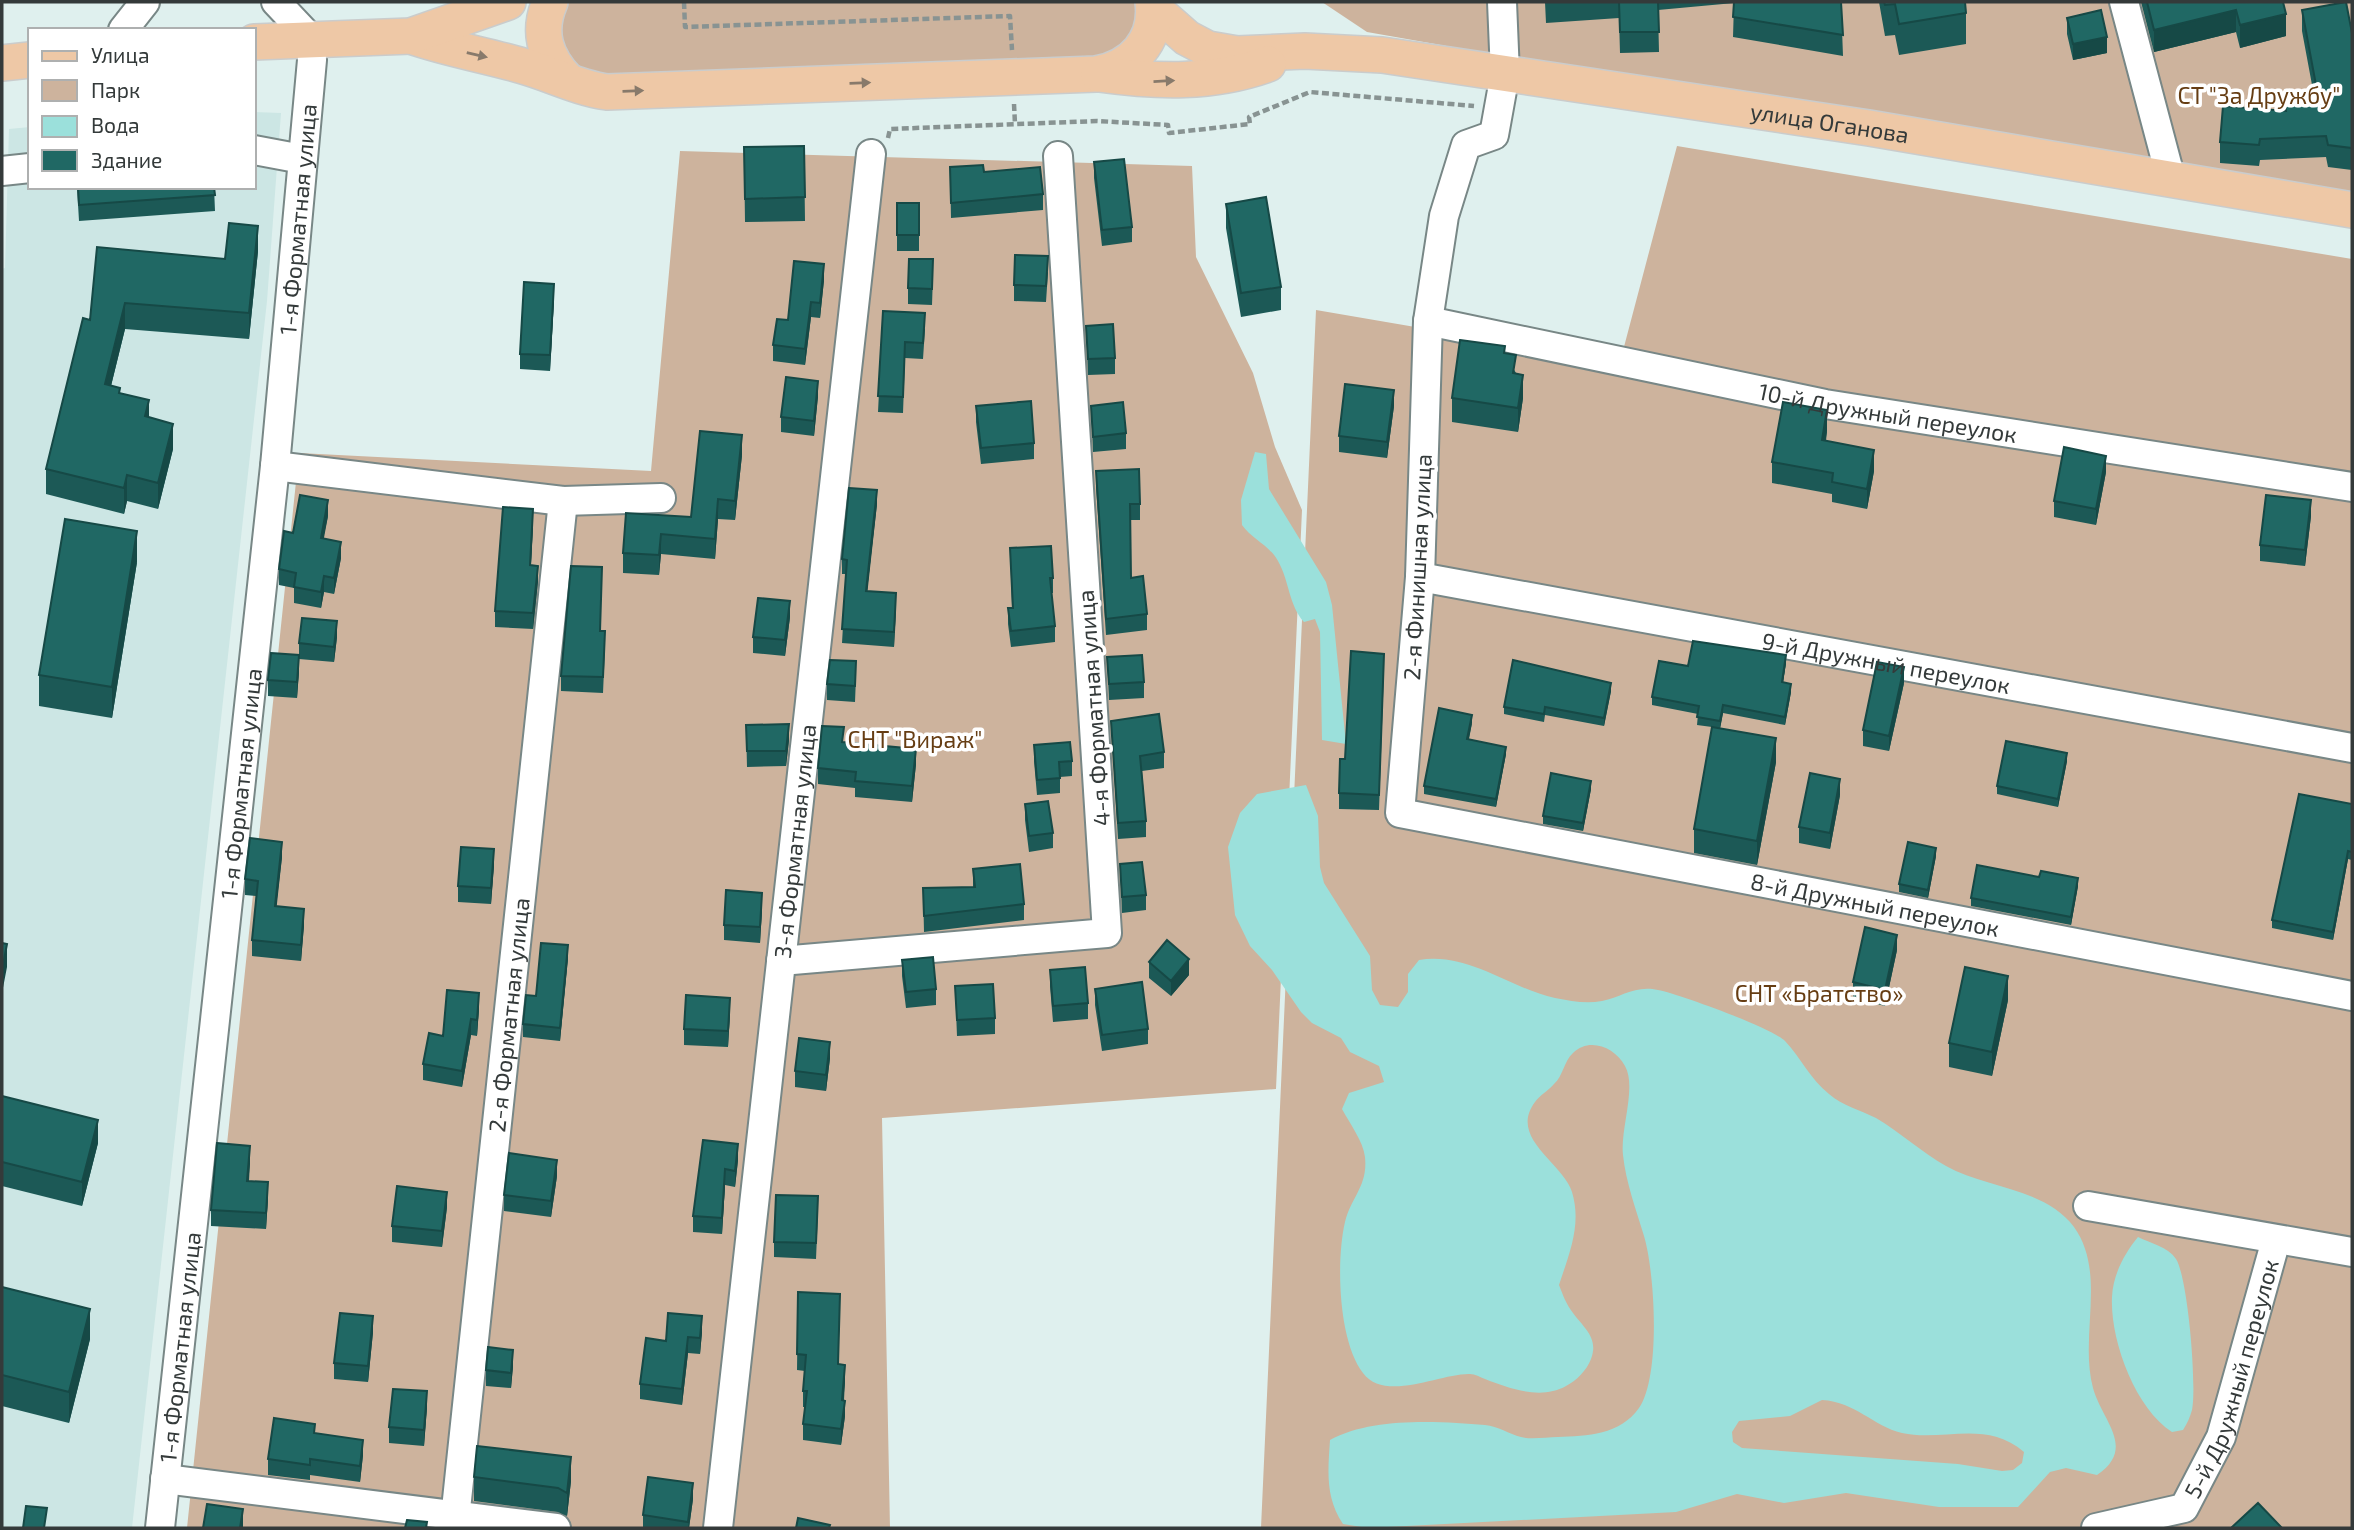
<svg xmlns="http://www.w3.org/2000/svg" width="2354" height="1530" viewBox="0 0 2354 1530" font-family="'Exo 2',sans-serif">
  <rect width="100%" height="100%" fill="#dff0ee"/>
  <path fill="#cce6e4" d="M254 112 281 113 267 301 132 1528H2V269L5 268 9 129 30 127V187H254Z"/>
  <path fill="#cdb39d" d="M568 2H1137C1139 32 1125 44 1101 58L605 77C598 75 589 74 583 71 557 59 554 23 568 2Z
    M1322 2H2352V206L1367 32Z
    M1677 146 2352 259V1528H1261L1316 310 1620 362Z
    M680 151 1192 166 1196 257 1253 373 1275 447 1302 510 1276 1089 882 1118 890 1528H187L299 453 651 471Z"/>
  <path fill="#9be0db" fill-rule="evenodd" d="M1255 452 1266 454 1269 489 1326 582 1332 605 1346 744 1322 740 1320 632 1315 619 1304 622C1289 606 1289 580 1278 561 1269 545 1252 539 1242 525L1241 500Z
    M1306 785 1318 816 1320 867 1324 883 1370 956 1372 990 1380 1005 1398 1007 1408 992V974L1419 960C1469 952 1509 988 1555 998 1571 1001 1586 1004 1602 1001 1622 997 1635 985 1658 990 1679 994 1772 1028 1785 1041 1801 1058 1810 1079 1829 1094 1843 1106 1860 1110 1876 1118 1900 1132 1921 1152 1946 1166 1985 1188 2045 1188 2074 1227 2107 1273 2079 1336 2093 1388 2102 1421 2137 1448 2097 1475L2066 1468 2050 1472 2018 1507H1939L1846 1493 1784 1503 1737 1494 1676 1512 1368 1528 1343 1524C1325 1497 1328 1471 1330 1440 1371 1417 1439 1421 1485 1425 1498 1426 1509 1434 1521 1437 1532 1440 1546 1437 1558 1437 1587 1436 1620 1435 1639 1408 1661 1376 1655 1273 1644 1236 1636 1209 1626 1183 1623 1155 1620 1129 1637 1087 1625 1066 1615 1047 1589 1037 1573 1053 1564 1061 1563 1076 1554 1084 1548 1091 1540 1095 1535 1102 1508 1138 1563 1163 1572 1192 1582 1225 1569 1254 1559 1285 1563 1295 1566 1304 1573 1313 1584 1328 1599 1338 1591 1359 1587 1370 1576 1381 1566 1386 1541 1400 1511 1389 1485 1379 1480 1377 1475 1374 1470 1374 1441 1373 1385 1403 1363 1373 1338 1341 1336 1260 1345 1222 1351 1197 1368 1186 1365 1157 1363 1141 1350 1124 1342 1109L1349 1093 1384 1082 1379 1066 1350 1052 1341 1038 1312 1023 1301 1012 1272 970 1250 946 1235 915 1228 847 1240 813 1257 794ZM1822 1400C1856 1402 1873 1426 1902 1433 1943 1442 1986 1419 2024 1452L2022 1463 2013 1470 2002 1471 1958 1464 1742 1448 1733 1442 1732 1432 1739 1421 1790 1416Z
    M2138 1237C2150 1243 2168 1247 2176 1259 2188 1278 2197 1386 2192 1410 2190 1417 2187 1424 2183 1430L2172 1432C2135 1408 2110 1340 2112 1297 2113 1275 2124 1254 2138 1237Z"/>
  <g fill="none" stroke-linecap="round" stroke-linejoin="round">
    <g stroke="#788786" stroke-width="32">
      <g id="minor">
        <path id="s1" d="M1502 2 1505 74 1494 135 1466 145 1444 216 1428 321 1420 577 1400 813 2352 996"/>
        <path d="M2124 2 2171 179"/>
        <path d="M123 30 145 2"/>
        <path d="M254 150 302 159"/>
        <path d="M2 171 30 168"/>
        <path id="s2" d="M1428 321 1825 404 2352 487"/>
        <path d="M275 466 563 501 661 498"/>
        <path id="s3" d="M1420 577 2352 748"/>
        <path d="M781 961 1107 933 1058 156"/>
        <path d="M2088 1206 2352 1252"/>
        <path d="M165 1479 556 1528"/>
        <path id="s4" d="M160 1528 275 466 312 60 311 39 276 2"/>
        <path id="s5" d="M454 1528 563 501"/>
        <path id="s6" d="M718 1528 871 154"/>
        <path id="s7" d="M2096 1528 2184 1508 2221 1437 2276 1240"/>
      </g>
    </g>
    <g stroke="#cacccc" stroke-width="38">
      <g id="major">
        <path d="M550 2C537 32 545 57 567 80"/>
        <path id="s8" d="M1154 9 1187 38 1208 49 1237 54 1305 51 1382 55 1869 128 2352 210"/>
        <path d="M411 36C448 49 486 55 523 66 551 74 578 88 607 92L1096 74C1132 68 1158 41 1153 2"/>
        <path d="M254 42 411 36 508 2"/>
        <path d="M2 63 30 60"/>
        <path d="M1099 74C1157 82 1213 84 1268 64"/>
      </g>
    </g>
    <path stroke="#889392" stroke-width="4.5" stroke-dasharray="7 3.5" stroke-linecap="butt" d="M684 2 685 27 1010 16 1012 50
      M1014 104 1015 124
      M888 138 890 129 1097 121 1168 125 1169 133 1250 124 1249 117 1310 92 1474 106"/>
    <use href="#minor" stroke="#fff" stroke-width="28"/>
    <use href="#major" stroke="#eec8a6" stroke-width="35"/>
  </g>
  <path fill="#1c5956" d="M1545 2H1841L1843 56 1733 37 1734 3 1658 10 1659 52 1620 53 1619 18 1546 23Z
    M1879 2H1965L1966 13V44L1899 55 1895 35 1885 36Z
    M2141 2H2283L2286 36 2240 48 2236 32 2154 52Z
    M2302 10 2352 33V170L2328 167 2326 157 2260 160 2259 166 2220 163V142L2285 111 2315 101 2302 31Z
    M2067 18 2107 53 2073 60 2067 34Z
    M804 146 805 221 745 222 744 147Z
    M1094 162 1132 227V242L1102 246 1094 178Z
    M950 167 984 172 1043 194V210L951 218Z
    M77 187H214L215 211 79 221Z
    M897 203H919V251H897Z
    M1226 204 1281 287V310L1241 317 1226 228Z
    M97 247 225 259 258 251 249 339 125 329 111 386 149 417 173 449 158 509 127 501 124 514 46 494V469L90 320Z
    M1048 272 1046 302 1014 301V285Z
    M933 275 932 305 908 304V288Z
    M824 280 820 318 811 317 805 365 773 361V345L788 320Z
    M554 300 550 371 520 369V354Z
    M883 311 925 329 923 359 905 358 903 413 878 412Z
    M1086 326 1115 358V374L1088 375Z
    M1505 354 1516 373 1523 398 1518 432 1452 422V398Z
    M818 396 814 436 781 432V417Z
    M976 406 1034 443V459L981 464 976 422Z
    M1091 406 1126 433V449L1093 452Z
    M1394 406 1387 458 1339 452V436Z
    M1827 431 1826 441 1874 471 1867 509 1832 502V494L1772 483V462Z
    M742 455 735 520 718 519 715 559 661 554 659 575 623 573V553L691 517Z
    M1096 471 1140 504V520H1130L1131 578 1147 614V630L1106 635 1096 487Z
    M2106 472 2096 525 2054 517V501Z
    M877 504 867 591 896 607 894 647 842 643 846 574H842V559Z
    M328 516 323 539 341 558 334 594 324 592 321 608 294 603V588L279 585V569L293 533Z
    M2311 516 2305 566 2260 561V545Z
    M533 525 531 565 538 581 533 629 495 627V611Z
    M1010 548 1053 578V593H1051L1055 626V642L1011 647 1008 624V608H1012Z
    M137 562 112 718 39 706V675Z
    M790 617 785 656 753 653V637Z
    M600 631 605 647 603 693 561 691V676Z
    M337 637 334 662 299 659V643Z
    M1107 657 1144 682V698L1109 700Z
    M1786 663 1783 682 1791 692 1785 725 1723 713 1720 728 1776 762 1757 865 1694 853V829L1712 727 1697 725 1698 714 1652 705V697L1688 666Z
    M1384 670 1379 810 1339 809V793L1345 759Z
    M299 671 297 698 268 696V680Z
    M856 677 855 702 827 700V684Z
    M1904 683 1889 751 1863 746V730Z
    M1611 691 1604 726 1545 715 1544 722 1504 714V707Z
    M1111 721 1164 752V768L1142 771 1146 821V837L1118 839Z
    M1472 723 1469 739 1506 754 1496 807 1424 794V786Z
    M746 725 789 740 786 766 747 767Z
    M844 742 916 764 912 802 855 797V788L818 784V768Z
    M1034 745 1072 761V776L1060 777V793L1037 795 1034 761Z
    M2067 761 2058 807 1997 794V786Z
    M1591 789 1583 831 1543 824V816Z
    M1840 795 1830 849 1799 843V827Z
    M1025 804 1053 833V848L1029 852 1025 820Z
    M2352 804V860L2348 859 2333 940 2272 928V920Z
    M1936 856 1928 898 1899 892V884Z
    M282 857 276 907 304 925 301 961 252 956V940L256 896 245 895V879Z
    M1120 864 1146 895V910L1122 913Z
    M494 865 491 904 458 902V886Z
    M973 869 1024 904V920L924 932 923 888 973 887Z
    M2039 877 2078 886 2071 925 1971 906V898Z
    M762 909 760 943 724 940V925Z
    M1897 950 1885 1006 1853 998V982Z
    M568 958 560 1041 523 1037V1024L536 996Z
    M902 960 936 989V1005L906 1008 902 976Z
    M1149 962 1189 975 1171 996 1149 978Z
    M1050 970 1088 1003V1019L1053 1022 1050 986Z
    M955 986 995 1018V1034L957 1036Z
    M1095 989 1148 1029V1044L1102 1051 1095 1005Z
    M2008 1000 1992 1076 1949 1067V1043Z
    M479 1008 477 1036 471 1035 462 1087 423 1080V1064L443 1036Z
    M730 1013 728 1047 684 1045V1029Z
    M830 1058 826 1091 795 1087V1071Z
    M2 1096 98 1143 82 1206 2 1186Z
    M703 1140 738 1160 735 1187 725 1185 722 1234 693 1232V1216Z
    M250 1162 249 1181 268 1198 266 1229 211 1226V1210Z
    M557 1176 551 1217 504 1211V1195Z
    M447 1207 442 1247 392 1242V1226Z
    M818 1212 816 1259 774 1257V1242Z
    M2 1287 90 1339 69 1423 2 1406Z
    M798 1292 840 1310 838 1364 845 1381 844 1400 845 1416 841 1445 803 1440V1424L805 1407H803V1391L805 1371 797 1370Z
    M373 1332 368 1382 334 1379V1363Z
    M702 1332 700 1354 688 1353 682 1405 640 1399V1384L666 1341Z
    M513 1366 511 1388 486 1386V1370Z
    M427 1407 424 1446 389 1443V1427Z
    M315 1433 363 1455 360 1482 310 1475V1480L268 1475V1459Z
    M474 1477 571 1481 567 1516 558 1512 474 1501Z
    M693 1499 689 1528H643V1515Z"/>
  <path fill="#164946" d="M2236 10V32L2154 52V30Z
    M2286 14V36L2240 48V25Z
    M2107 37V53L2073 60V44Z
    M258 226V251L249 339V313Z
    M824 264V280L820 318V303Z
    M554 284V300L550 371V355Z
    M811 302V317L805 365V349Z
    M125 303V329L105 410V384Z
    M1523 375V398L1518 432V408Z
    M818 381V396L814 436V421Z
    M1394 390V406L1387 458V442Z
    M149 400V426L145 416Z
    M1827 410V431L1822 461V440Z
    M173 424V449L158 509V483Z
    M742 435V455L735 520V501Z
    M1874 450V471L1867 509V489Z
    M2106 456V472L2096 525V509Z
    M127 475V501L124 514V488Z
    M877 490V504L866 605V591Z
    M718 499V519L715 559V539Z
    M328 500V516L321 554V538Z
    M2311 500V516L2305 566V550Z
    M533 509V525L530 581V565Z
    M137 531V562L112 718V687Z
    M661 534V554L659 575V555Z
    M341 542V558L334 594V578Z
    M538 566V581L533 629V613Z
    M324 576V592L321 608V592Z
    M896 593V607L894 647V632Z
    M790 601V617L785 656V640Z
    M337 621V637L334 662V647Z
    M299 655V671L297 698V682Z
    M1786 655V663L1782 690V682Z
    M1904 667V683L1889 751V736Z
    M1611 683V691L1604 726V718Z
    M1791 684V692L1785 725V717Z
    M1723 705V713L1720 729V721Z
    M1472 715V723L1467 747V739Z
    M789 724V740L786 766V751Z
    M1776 738V762L1757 865V841Z
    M1506 747V754L1496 807V799Z
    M916 749V764L912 802V786Z
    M2067 753V761L2058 807V799Z
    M1840 779V795L1830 849V833Z
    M1591 781V789L1583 831V823Z
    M282 842V857L275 922V906Z
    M1936 848V856L1928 898V890Z
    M494 849V865L491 904V888Z
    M2348 851V859L2333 940V932Z
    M2078 878V886L2071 925V917Z
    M762 893V909L760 943V927Z
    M304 909V925L301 961V945Z
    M1897 935V950L1885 1006V990Z
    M7 944V967L2 993V970Z
    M568 945V958L560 1041V1028Z
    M1189 959V975L1171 996V981Z
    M2008 976V1000L1992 1076V1052Z
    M479 993V1008L477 1036V1020Z
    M730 998V1013L728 1047V1031Z
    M471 1019V1035L462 1087V1071Z
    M830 1042V1058L826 1091V1075Z
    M98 1120V1143L82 1206V1182Z
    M738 1144V1160L735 1187V1171Z
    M250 1146V1162L247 1197V1181Z
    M557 1160V1176L551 1217V1201Z
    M725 1169V1185L722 1234V1218Z
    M268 1182V1198L266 1229V1213Z
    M447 1192V1207L442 1247V1231Z
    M90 1309V1339L69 1423V1392Z
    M373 1316V1332L368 1382V1366Z
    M702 1316V1332L700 1354V1338Z
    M688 1337V1353L682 1405V1389Z
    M513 1350V1366L511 1388V1373Z
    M845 1365V1381L842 1416V1400Z
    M427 1391V1407L424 1446V1430Z
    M845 1401V1416L841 1445V1429Z
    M363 1440V1455L360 1482V1466Z
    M571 1457V1481L567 1516V1493Z
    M693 1483V1499L689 1528H688Z
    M243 1509V1528H240Z"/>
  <path fill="#206864" stroke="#164946" stroke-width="2" d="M1619 2H1658L1659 32H1620Z
    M1734 2H1841L1843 35 1733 17Z
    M1884 2H1965L1966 13 1899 24 1895 4 1885 5Z
    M2147 2H2283L2286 14 2240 25 2236 10 2154 30Z
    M2346 2 2352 33V148L2328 145 2326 136 2260 139 2259 145 2220 142 2223 106 2286 111 2285 102 2319 101 2302 10Z
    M2101 10 2107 37 2073 44 2067 18Z
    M804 146 805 197 745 199 744 147Z
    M1124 159 1132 227 1102 230 1094 162Z
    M983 165 984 172 1040 167 1043 194 951 203 950 167Z
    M78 187H214L215 195 79 205Z
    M1266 197 1281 287 1241 293 1226 204Z
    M897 203H919V235H897Z
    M229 223 258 226 249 313 125 303 105 384 120 388 119 393 149 400 145 416 173 424 158 483 127 475 124 488 46 469 83 318 90 320 97 247 225 259Z
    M1015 255 1048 256 1046 286 1014 285Z
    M909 259H933L932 289 908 288Z
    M794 261 824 264 820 303 811 302 805 349 773 345 777 319 788 320Z
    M524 282 554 284 550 355 520 354Z
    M883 311 925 313 923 343 905 342 903 397 878 396Z
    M1113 324 1115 358 1088 359 1086 326Z
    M1460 340 1505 346 1504 353 1516 355 1513 373 1523 375 1518 408 1452 398Z
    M786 377 818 381 814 421 781 417Z
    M1345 384 1394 390 1387 442 1339 436Z
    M1031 401 1034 443 981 448 976 406Z
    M1123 402 1126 433 1093 437 1091 406Z
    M1783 402 1827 410 1822 440 1874 450 1867 489 1832 482 1833 473 1772 462Z
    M700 431 742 435 735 501 718 499 715 539 661 534 659 555 623 553 626 513 691 517Z
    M2064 447 2106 456 2096 509 2054 501Z
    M1139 469 1140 504H1130L1131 578 1143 576 1147 614 1106 619 1096 471Z
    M849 488 877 490 866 591 896 593 894 632 842 629 847 560 842 559Z
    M300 495 328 500 321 538 341 542 334 578 324 576 321 592 294 587 296 573 279 569 284 531 293 533Z
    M2266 495 2311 500 2305 550 2260 545Z
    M503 507 533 509 530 565 538 566 533 613 495 611Z
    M65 519 137 531 112 687 39 675Z
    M1051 546 1053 578H1050L1055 626 1011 631 1008 608H1013L1010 548Z
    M571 566 602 567 600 631H605L603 677 561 676Z
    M758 598 790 601 785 640 753 637Z
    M302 618 337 621 334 647 299 643Z
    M1693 641 1786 655 1782 682 1791 684 1785 717 1723 705 1720 721 1697 717 1699 706 1652 697 1659 661 1688 666Z
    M1351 651 1384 654 1379 795 1339 793 1340 759H1345Z
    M271 653 299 655 297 682 268 680Z
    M1142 655 1144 682 1109 684 1107 657Z
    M830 660 856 661 855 686 827 684Z
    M1513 660 1611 683 1604 718 1545 707 1544 714 1504 707Z
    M1877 662 1904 667 1889 736 1863 730Z
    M1439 708 1472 715 1467 739 1506 747 1496 799 1424 786Z
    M1159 714 1164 752 1140 756 1146 821 1118 823 1111 721Z
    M789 724 786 751H747L746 725Z
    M822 726 844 727 842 742 916 749 912 786 855 781 856 772 818 768Z
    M1712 727 1776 738 1757 841 1694 829Z
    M2006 741 2067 753 2058 799 1997 786Z
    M1070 742 1072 761 1059 762 1060 778 1037 780 1034 745Z
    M1551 773 1591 781 1583 823 1543 816Z
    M1810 773 1840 779 1830 833 1799 827Z
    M2299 794 2352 804V852L2348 851 2333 932 2272 920Z
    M1048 801 1053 833 1029 836 1025 804Z
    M250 838 282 842 275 906 304 909 301 945 252 940 258 881 245 879Z
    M1908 842 1936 848 1928 890 1899 884Z
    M461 847 494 849 491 888 458 886Z
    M1142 862 1146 895 1122 897 1120 864Z
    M1020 864 1024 904 924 916 923 888 975 887 973 869Z
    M1977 865 2039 877 2041 871 2078 878 2071 917 1971 898Z
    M726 890 762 893 760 927 724 925Z
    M1865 927 1897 935 1885 990 1853 982Z
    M1167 940 1189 959 1171 981 1149 962Z
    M2 943 7 944 2 970Z
    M541 943 568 945 560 1028 523 1024 526 995 536 996Z
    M933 957 936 989 906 992 902 960Z
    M1085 967 1088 1003 1053 1006 1050 970Z
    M1965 967 2008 976 1992 1052 1949 1043Z
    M1142 982 1148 1029 1102 1035 1095 989Z
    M993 984 995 1018 957 1020 955 986Z
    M447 990 479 993 477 1020 471 1019 462 1071 423 1064 429 1033 443 1036Z
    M686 995 730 998 728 1031 684 1029Z
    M799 1038 830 1042 826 1075 795 1071Z
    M2 1096 98 1120 82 1182 2 1162Z
    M703 1140 738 1144 735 1171 725 1169 722 1218 693 1216Z
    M217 1143 250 1146 247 1181 268 1182 266 1213 211 1210Z
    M509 1153 557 1160 551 1201 504 1195Z
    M397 1186 447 1192 442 1231 392 1226Z
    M776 1195 818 1196 816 1243 774 1242Z
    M2 1287 90 1309 69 1392 2 1375Z
    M798 1292 840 1294 838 1364 845 1365 842 1400 845 1401 841 1429 803 1424 807 1391H803L806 1355 797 1354Z
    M340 1313 373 1316 368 1366 334 1363Z
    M668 1313 702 1316 700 1338 688 1337 682 1389 640 1384 646 1338 666 1341Z
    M488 1347 513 1350 511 1373 486 1370Z
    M393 1389 427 1391 424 1430 389 1427Z
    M274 1418 315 1424 314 1433 363 1440 360 1466 310 1459V1465L268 1459Z
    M477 1446 571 1457 567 1493 558 1488 474 1477Z
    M648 1477 693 1483 688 1522 643 1515Z
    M2258 1503 2282 1528H2231Z
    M207 1504 243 1509 240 1528H203Z
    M26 1506 47 1508 44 1528H23Z
    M798 1518 830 1525 829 1528H796Z
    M407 1520 427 1522 426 1528H405Z"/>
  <defs><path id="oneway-solid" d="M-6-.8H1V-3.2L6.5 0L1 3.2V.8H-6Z" transform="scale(1.75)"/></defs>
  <g fill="#887a6b">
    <use href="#oneway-solid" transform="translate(477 55) rotate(13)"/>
    <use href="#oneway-solid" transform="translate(1164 81) rotate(-3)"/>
    <use href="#oneway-solid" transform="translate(860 83) rotate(-2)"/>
    <use href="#oneway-solid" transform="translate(633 91) rotate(-2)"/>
  </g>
  <g text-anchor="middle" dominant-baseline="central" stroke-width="7" stroke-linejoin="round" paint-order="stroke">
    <g font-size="23" fill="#663d13" stroke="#fff">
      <text x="2259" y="95">СТ "За Дружбу"</text>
      <text x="915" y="739">СНТ "Вираж"</text>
      <text x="1819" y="993">СНТ «Братство»</text>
    </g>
    <g font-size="23" fill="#343a3a" stroke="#fff">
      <text stroke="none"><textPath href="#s8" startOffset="695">улица Оганова</textPath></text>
      <text stroke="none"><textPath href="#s4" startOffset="1316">1-я Форматная улица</textPath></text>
      <text stroke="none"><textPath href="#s2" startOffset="469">10-й Дружный переулок</textPath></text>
      <text transform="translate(1417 567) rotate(-87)">2-я Финишная улица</text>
      <text stroke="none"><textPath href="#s3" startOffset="474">9-й Дружный переулок</textPath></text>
      <text transform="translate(1093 708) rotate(-94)">4-я Форматная улица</text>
      <text stroke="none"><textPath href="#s4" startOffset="749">1-я Форматная улица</textPath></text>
      <text stroke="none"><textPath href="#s6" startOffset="691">3-я Форматная улица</textPath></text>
      <text stroke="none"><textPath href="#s1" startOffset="1321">8-й Дружный переулок</textPath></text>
      <text stroke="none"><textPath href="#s5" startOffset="516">2-я Форматная улица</textPath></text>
      <text stroke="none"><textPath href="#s4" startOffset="182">1-я Форматная улица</textPath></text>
      <text stroke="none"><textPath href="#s7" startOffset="229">5-й Дружный переулок</textPath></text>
    </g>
  </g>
  <rect width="2354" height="1530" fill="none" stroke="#343a3a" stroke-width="7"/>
  <rect x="28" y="28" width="228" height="161" fill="#ffffff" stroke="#aeb0b0" stroke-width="2"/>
  <rect x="42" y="51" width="35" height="10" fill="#eec8a6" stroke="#aeb0b0" stroke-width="2"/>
  <text x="91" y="63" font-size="21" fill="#343a3a">Улица</text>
  <rect x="42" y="80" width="35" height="21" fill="#cdb39d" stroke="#aeb0b0" stroke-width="2"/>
  <text x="91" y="98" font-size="21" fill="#343a3a">Парк</text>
  <rect x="42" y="116" width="35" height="21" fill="#9be0db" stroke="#aeb0b0" stroke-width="2"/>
  <text x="91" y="133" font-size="21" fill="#343a3a">Вода</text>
  <rect x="42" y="150" width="35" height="21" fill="#206864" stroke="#aeb0b0" stroke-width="2"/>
  <text x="91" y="168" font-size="21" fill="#343a3a">Здание</text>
</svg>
